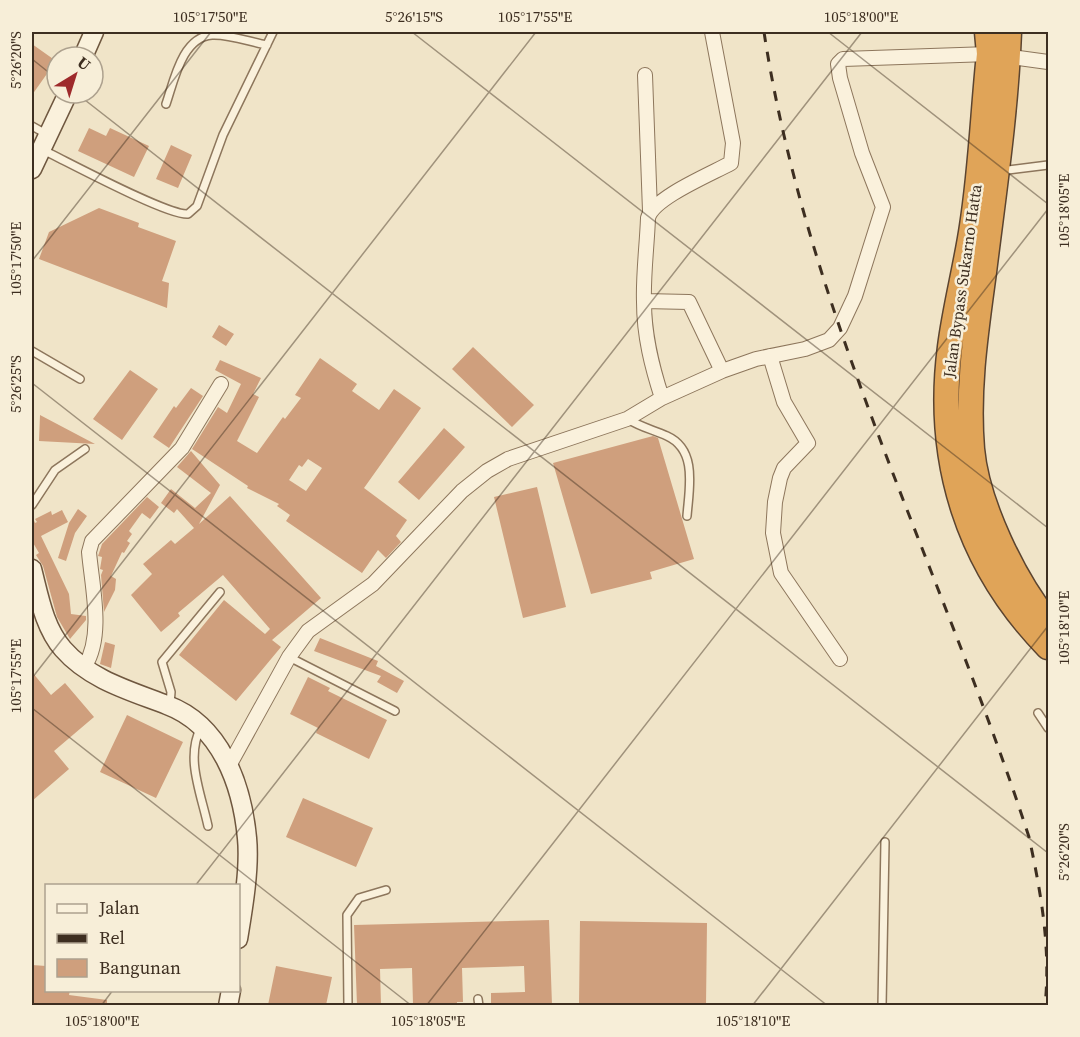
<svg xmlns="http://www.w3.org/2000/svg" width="1080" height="1037" viewBox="0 0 1080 1037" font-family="'Source Serif 4',serif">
  <rect width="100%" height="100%" fill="#f0e4c8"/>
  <path fill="#cf9f7d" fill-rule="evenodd" d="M32 44 56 61 32 95Z
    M89 128 106 136 110 128 149 146 134 177 78 151Z
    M171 145 192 155 178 188 156 179Z
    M99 208 139 223 138 227 176 241 162 281 169 283 167 308 39 259 49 232Z
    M219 325 234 334 226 346 212 337Z
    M473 347 534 405 512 427 452 369Z
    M320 358 357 384 352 391 379 410 394 389 421 408 364 488 407 520 396 536 401 542 386 558 378 550 362 573 286 521 290 515 277 506 279 504 247 488 248 486 192 449 218 407 227 413 241 384 215 370 220 360 261 378 253 394 259 397 237 441 257 453 283 417 285 419 301 398 295 395ZM308 459 322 468 306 491 289 480 299 465 302 467Z
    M130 370 158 389 122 440 93 419Z
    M191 388 203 396 169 448 153 437 174 406 176 408Z
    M40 415 95 444 39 441Z
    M444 428 465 447 419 500 398 482Z
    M653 436 658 438 694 559 650 572 652 579 591 594 553 463Z
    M191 451 220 485 199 524 230 496 321 598 272 640 281 647 236 701 179 655 224 600 265 634 270 629 223 575 178 613 180 616 161 632 131 595 152 574 143 564 171 540 175 544 194 528 177 509 174 513 161 503 171 489 195 508 211 493 177 467Z
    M537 487 566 607 523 618 494 497Z
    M147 497 159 507 150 519 142 513 129 531 132 534 127 541 130 543 124 553 122 552 111 576 116 579 115 590 104 612 101 575 103 570 100 569 102 557 98 556 102 544Z
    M78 509 87 516 75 533 66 561 58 558 69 523Z
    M62 510 68 522 41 536 69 594 71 614 86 616V620L70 639 57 617 43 566 36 555 39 553 32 541V516L35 523 37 522 35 519 51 511 52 515Z
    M320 638 378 661 376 666 404 681 397 693 377 682 381 676 314 651Z
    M105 642 115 645 111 668 100 664Z
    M32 672 51 695 65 683 94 717 54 751 69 769 32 801Z
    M308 677 330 688 328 691 387 720 369 759 316 733 318 728 290 714Z
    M127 715 183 742 156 798 100 772Z
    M303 798 373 828 356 867 286 837Z
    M549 920 552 1005H491V993L525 992 524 966 462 968 463 1002H457V1005L413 1004 412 968 380 969 381 1005H357L354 925Z
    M580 921 707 923 706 1005H579Z
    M32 965 46 966V990H70L69 995 107 1000V1005H32Z
    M276 966 332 977 326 1005H268Z"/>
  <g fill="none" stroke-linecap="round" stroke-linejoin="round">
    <g stroke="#8d765c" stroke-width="10">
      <path id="lane" d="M166 104C174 81 182 37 212 35 229 34 250 42 267 45
        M32 126 48 135
        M43 150C68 162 168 216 188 214L197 206 223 135 273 32
        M1000 171 1048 165
        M32 351 80 379
        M628 419C640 427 654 430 667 436 698 450 689 489 687 516
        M32 505 55 470 85 449
        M289 657 395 711
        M170 704 171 692 162 662 220 592
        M1038 713 1048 728
        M201 727C185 758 201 793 208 826
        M478 999 479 1006
        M348 1006 347 915 359 898 386 890
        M882 1006 885 842"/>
    </g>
    <g stroke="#8d765c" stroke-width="16">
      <path id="street" d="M645 75 650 211
        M644 301 689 302 722 371
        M770 356 784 402 808 443 784 468 780 478 775 502 773 533 781 573 840 659
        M662 398C652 367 644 336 644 302 643 275 647 246 648 218 653 198 711 174 731 163L733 143 712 32
        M85 666C104 635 92 587 89 552L92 541 182 448 221 384
        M230 764 289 657 308 631 373 584 462 491 487 471 508 459 627 419 662 398 722 371 756 359 805 349 829 340 840 328 855 296 883 207 862 153 840 78 838 64 843 59 989 54 1048 62"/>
    </g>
    <g stroke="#6f573f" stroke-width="21">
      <path id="secondary" d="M83 57 94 32
        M32 169 68 93
        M32 569C39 596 44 627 63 649 90 680 131 691 167 705 221 725 242 785 247 838 250 868 243 909 238 939
        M228 1006 231 990"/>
    </g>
    <g stroke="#5b4430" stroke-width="27">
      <path id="highway" d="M987 32 989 54C983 111 981 169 972 226 966 267 955 307 950 347 935 461 968 565 1048 647
        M1009 32C1006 112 994 191 984 272 976 331 967 389 972 449 977 504 1014 580 1048 622"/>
    </g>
    <use href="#lane" stroke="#faf1dc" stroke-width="7"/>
    <use href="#street" stroke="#faf1dc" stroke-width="14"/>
    <use href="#secondary" stroke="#faf1dc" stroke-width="18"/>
    <use href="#highway" stroke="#e0a458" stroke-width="24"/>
    <path stroke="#3d2e20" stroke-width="3" stroke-dasharray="10 10" stroke-linecap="butt" d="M764 32C807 313 942 569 1029 837 1041 893 1051 948 1045 1006"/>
  </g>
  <path fill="none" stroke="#3d2e20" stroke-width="1.5" stroke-opacity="0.45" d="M412 32 1048 528M828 32 1048 204M32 59 57 79M76 93 1048 853M32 261 211 32M32 383 828 1006M32 678 536 32M32 708 412 1006M195 886 862 32M101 1006 113 990M426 1006 1048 209M752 1006 1048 626"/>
  <g text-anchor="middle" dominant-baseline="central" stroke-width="5" stroke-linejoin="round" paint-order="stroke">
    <g font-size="16" fill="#3d2e20" stroke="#f7eed8">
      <text transform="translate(962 281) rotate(-82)">Jalan Bypass Sukarno Hatta</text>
    </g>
  </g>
  <rect width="1080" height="1037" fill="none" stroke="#f7eed8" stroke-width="66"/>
  <rect x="45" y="884" width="195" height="108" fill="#f7eed8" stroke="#ada18e" stroke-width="1.5"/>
  <rect x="57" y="904" width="30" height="9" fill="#faf1dc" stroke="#ada18e" stroke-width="1.5"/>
  <text x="99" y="914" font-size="18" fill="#3d2e20">Jalan</text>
  <rect x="57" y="934" width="30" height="9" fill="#3d2e20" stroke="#ada18e" stroke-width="1.5"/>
  <text x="99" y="944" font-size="18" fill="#3d2e20">Rel</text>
  <rect x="57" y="959" width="30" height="18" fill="#cf9f7d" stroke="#ada18e" stroke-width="1.5"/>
  <text x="99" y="974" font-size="18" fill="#3d2e20">Bangunan</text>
  <g transform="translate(75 75) rotate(38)"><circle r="28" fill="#f7eed8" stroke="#ada18e" stroke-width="1.5"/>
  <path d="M0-4.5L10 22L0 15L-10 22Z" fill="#9e2a2b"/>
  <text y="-9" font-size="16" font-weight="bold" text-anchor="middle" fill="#3d2e20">U</text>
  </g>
  <rect x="33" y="33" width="1014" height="971" fill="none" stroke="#3d2e20" stroke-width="2"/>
  <g font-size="15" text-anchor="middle" fill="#3d2e20">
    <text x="210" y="22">105°17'50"E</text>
    <text x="414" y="22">5°26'15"S</text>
    <text x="535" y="22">105°17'55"E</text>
    <text x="861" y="22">105°18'00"E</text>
    <text transform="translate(16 60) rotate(-90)" y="5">5°26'20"S</text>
    <text transform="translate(1064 211) rotate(-90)" y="5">105°18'05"E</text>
    <text transform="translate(16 259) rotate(-90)" y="5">105°17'50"E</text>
    <text transform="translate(16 384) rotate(-90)" y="5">5°26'25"S</text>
    <text transform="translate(1064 628) rotate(-90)" y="5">105°18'10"E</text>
    <text transform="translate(16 676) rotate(-90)" y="5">105°17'55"E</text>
    <text transform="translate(1064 852) rotate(-90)" y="5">5°26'20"S</text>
    <text x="102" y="1026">105°18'00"E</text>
    <text x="428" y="1026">105°18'05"E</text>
    <text x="753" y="1026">105°18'10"E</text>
  </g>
</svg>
